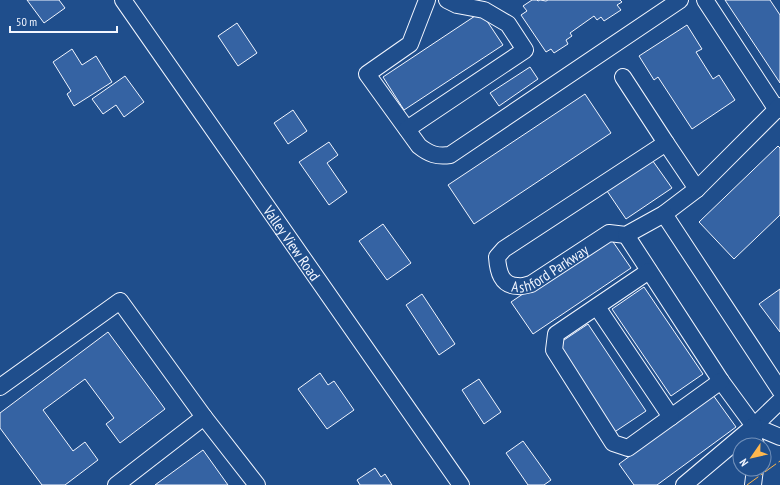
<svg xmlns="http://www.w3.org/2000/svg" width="780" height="485" viewBox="0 0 780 485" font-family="'PT Sans Narrow',sans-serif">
  <rect width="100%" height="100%" fill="#1f4e8c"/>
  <path fill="#3563a3" stroke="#f2f6ff" d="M27 0H59L65 8 44 23Z
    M532 0H537L538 1 540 0 546 1 548 0H620L622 2 617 5 621 10 604 21 601 17 597 20 594 16 570 33 572 36 566 40 568 44 554 53 551 49 546 52 521 15 527 11 523 6Z
    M725 0H770L780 15V83Z
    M481 12 503 45 404 110 383 77Z
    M237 23 257 53 238 66 218 36Z
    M687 25 702 49 696 52 713 79 719 75 735 100 692 129 658 77 654 80 639 56Z
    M72 49 82 65 96 56 112 82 74 106 67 94 71 91 53 62Z
    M530 67 538 79 499 106 490 93Z
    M125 76 144 102 124 117 116 105 103 114 92 99Z
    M585 94 611 133 474 224 448 185Z
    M293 110 307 131 288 144 274 123Z
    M329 142 338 155 327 163 347 192 329 205 299 162Z
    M778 146 780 148V215L734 259 699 222Z
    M650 157 672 188 626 219 605 188Z
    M383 224 411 263 387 280 359 241Z
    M609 236 631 268 533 334 511 302Z
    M644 287 703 374 671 396 612 309Z
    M780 289V332L759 304Z
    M422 294 455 344 439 355 406 305Z
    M588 324 646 411 613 433 555 346Z
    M108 332 165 409 120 443 106 424 114 418 85 379 43 410 73 451 85 442 98 460 65 485H42L0 428V413Z
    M320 373 328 385 334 381 354 410 327 429 298 389Z
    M479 379 501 412 484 424 462 390Z
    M713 395 736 427 657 485H634L619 464Z
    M523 441 551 480 544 485H528L506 453Z
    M203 450 228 485H155Z
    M375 468 381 477 385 474 392 485H360L357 480Z"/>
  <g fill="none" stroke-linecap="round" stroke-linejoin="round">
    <g stroke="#f2f6ff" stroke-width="18">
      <g id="minor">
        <path id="s1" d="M123 0 461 485"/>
        <path d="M427 0 410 44 367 74 419 146C429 154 437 157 450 155L680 0"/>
        <path d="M705 0 777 110"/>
        <path id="s2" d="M623 77 666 143 504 249 497 257C498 271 501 286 518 286 522 287 527 285 531 284L609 233 626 235 664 214 697 189 780 106"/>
        <path d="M407 129 525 50 508 24 484 10 457 5 447 0"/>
        <path d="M666 143 697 189"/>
        <path d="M664 214 780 390"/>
        <path d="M626 235 721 381 754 426 780 401"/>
        <path d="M649 271 556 334 554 350 613 443 628 448 721 381"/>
        <path d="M597 307 671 417"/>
        <path d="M0 387 120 301 204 417 257 485"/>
        <path d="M754 426 780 437"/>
        <path d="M754 426V441L756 445"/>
        <path d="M116 485 204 417"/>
        <path d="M684 485 754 426"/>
        <path d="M753 485 755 469"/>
      </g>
    </g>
    <use href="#minor" stroke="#1f4e8c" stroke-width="16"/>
    <path stroke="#ffb74d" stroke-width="1" stroke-dasharray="14 3 2 3" stroke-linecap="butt" d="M747 485 780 461"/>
  </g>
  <g text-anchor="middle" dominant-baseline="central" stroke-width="3" stroke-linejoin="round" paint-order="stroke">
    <g font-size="15" fill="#f2f6ff" stroke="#1f4e8c">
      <text stroke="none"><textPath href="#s1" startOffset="296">Valley View Road</textPath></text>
      <text stroke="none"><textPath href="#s2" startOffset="360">Ashford Parkway</textPath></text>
    </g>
  </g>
  <g transform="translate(752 457) rotate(236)"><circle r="19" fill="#1f4e8c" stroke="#7391ba"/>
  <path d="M0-3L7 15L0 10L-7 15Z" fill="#ffb74d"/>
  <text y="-6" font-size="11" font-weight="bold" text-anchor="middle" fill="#f2f6ff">N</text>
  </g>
  <path d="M10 26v6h107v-6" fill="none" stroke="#f2f6ff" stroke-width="2"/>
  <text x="16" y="26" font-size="12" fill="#f2f6ff" stroke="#1f4e8c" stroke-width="3" paint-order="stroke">50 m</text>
</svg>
